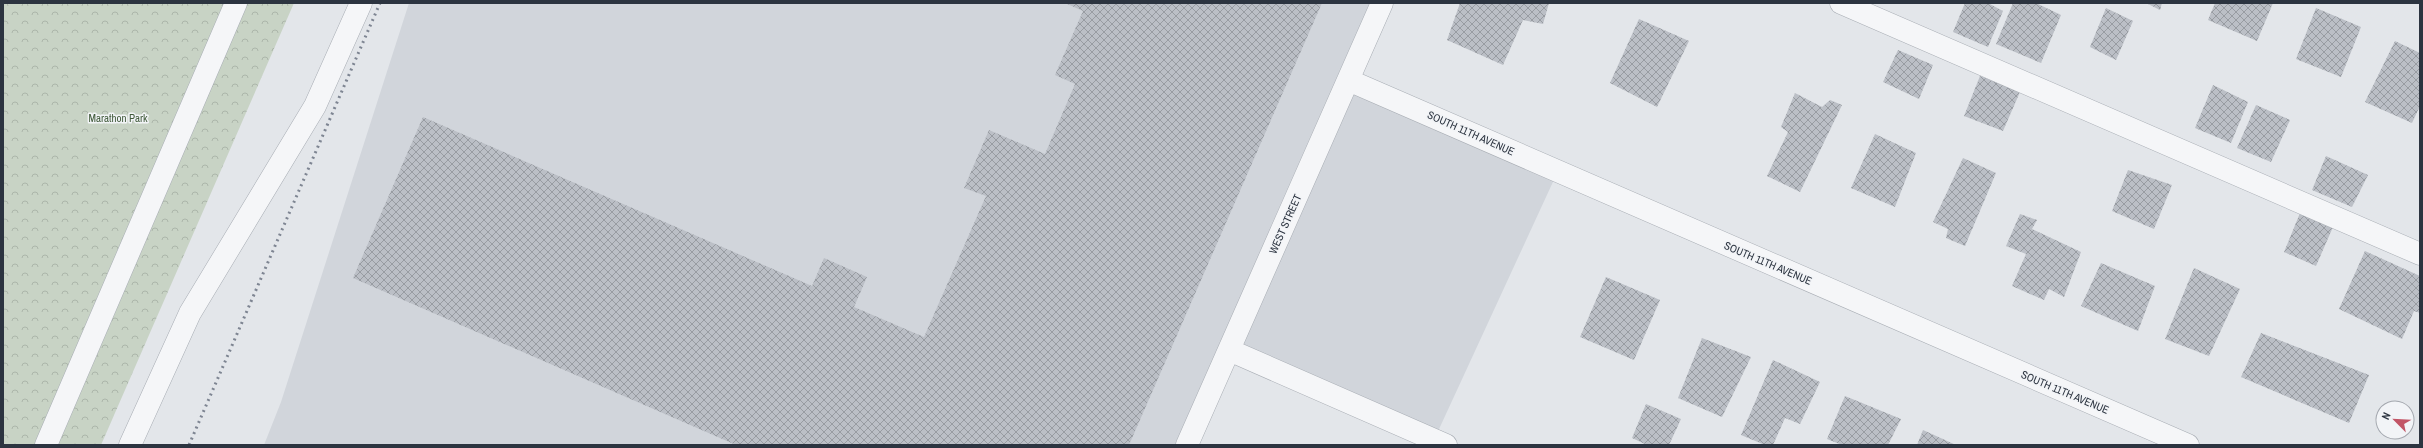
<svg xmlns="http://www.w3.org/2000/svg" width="2423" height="448" viewBox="0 0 2423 448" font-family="'Archivo Narrow',sans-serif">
  <defs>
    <pattern id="park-crowns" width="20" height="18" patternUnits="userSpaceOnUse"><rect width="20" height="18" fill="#c8d3c5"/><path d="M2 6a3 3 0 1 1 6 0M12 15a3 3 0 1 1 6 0" fill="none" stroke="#acb6aa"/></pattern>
    <pattern id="building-cross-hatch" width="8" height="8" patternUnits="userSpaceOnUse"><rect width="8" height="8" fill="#bbbfc6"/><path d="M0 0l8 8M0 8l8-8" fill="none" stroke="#989ca2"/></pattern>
  </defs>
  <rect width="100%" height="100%" fill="#e3e6ea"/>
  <path fill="#d1d5db" d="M409 3H1382L1348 80 1558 171 1434 440 1229 351 1187 445H264L281 402Z"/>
  <path fill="url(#park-crowns)" d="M3 3H294L101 445H3Z"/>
  <path fill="url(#building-cross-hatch)" d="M1065 3H1322L1129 445H736L353 278 423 117 812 286 824 258 867 277 854 307 924 337 986 196 964 188 989 130 1045 154 1075 84 1055 75 1083 11Z
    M1460 3H1549L1543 24 1523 20 1503 65 1447 40Z
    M1965 3H1988L2003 11 1988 47 1953 32Z
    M2013 3H2036L2061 15 2041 63 1996 44Z
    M2146 3H2162L2160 10Z
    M2215 3H2273L2257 41 2208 20Z
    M2106 8 2133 21 2116 60 2090 47Z
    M2316 8 2361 27 2341 77 2296 59Z
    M1639 19 1689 41 1657 107 1610 83Z
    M2395 41 2420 53V106L2412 123 2365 102Z
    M1898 50 1933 65 1919 99 1883 82Z
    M1980 76 2020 92 2003 131 1964 116Z
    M2213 85 2248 102 2231 143 2195 128Z
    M1795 93 1822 107 1830 100 1842 105 1800 192 1767 176 1788 132 1781 127Z
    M2256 105 2290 120 2271 162 2237 148Z
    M1875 134 1916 153 1895 207 1851 188Z
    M2326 156 2368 175 2352 207 2312 190Z
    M1963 158 1996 173 1965 246 1946 238 1948 229 1933 222Z
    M2128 170 2172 185 2154 229 2112 211Z
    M2300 213 2333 227 2316 266 2284 252Z
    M2020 214 2037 220 2032 229 2081 252 2064 297 2049 289 2044 300 2012 286 2026 254 2006 246Z
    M2365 251 2420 276V313L2414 311 2402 339 2339 309Z
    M2101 263 2155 286 2138 331 2081 306Z
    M2194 268 2240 289 2209 356 2165 339Z
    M1606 277 1660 300 1634 360 1580 337Z
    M2261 333 2369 375 2349 423 2241 377Z
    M1702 338 1751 357 1722 417 1678 398Z
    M1773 360 1820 382 1800 424 1785 418 1773 445H1765L1741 435Z
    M1845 396 1901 419 1888 445H1842L1827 439Z
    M1646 404 1681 419 1669 445H1647L1632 438Z
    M1923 430 1956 445H1917Z"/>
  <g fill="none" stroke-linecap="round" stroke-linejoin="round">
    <g stroke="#a8adb4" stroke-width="23">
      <path id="minor" d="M1841 3 2420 254
        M1348 80 2188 445
        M1229 350 1446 445
        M46 445 236 3
        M130 445 190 313 315 106 361 3
        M1187 445 1382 3"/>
    </g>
    <use href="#minor" stroke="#f5f6f8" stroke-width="22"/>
    <path stroke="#7e8592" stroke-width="3" stroke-dasharray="2 4" stroke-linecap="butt" d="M189 445 380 3"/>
  </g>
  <g text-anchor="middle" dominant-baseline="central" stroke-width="3" stroke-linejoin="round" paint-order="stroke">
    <g font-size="11" fill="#415b3b" stroke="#f2f4f7">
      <text x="118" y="118">Marathon Park</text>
    </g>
    <g font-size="11" fill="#2c3440" stroke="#f2f4f7">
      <text transform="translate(1471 133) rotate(24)">SOUTH 11TH AVENUE</text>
      <text transform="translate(1285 224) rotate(-66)">WEST STREET</text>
      <text transform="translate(1768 263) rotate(23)">SOUTH 11TH AVENUE</text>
      <text transform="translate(2065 392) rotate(23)">SOUTH 11TH AVENUE</text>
    </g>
  </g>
  <rect width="2423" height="448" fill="none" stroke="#2c3440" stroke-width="8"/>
  <g transform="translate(2395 420) rotate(294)"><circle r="19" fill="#f2f4f7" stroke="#a3a7ae"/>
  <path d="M0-3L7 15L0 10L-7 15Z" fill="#c25566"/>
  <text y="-6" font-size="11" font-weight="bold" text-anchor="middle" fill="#2c3440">N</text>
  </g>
</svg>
